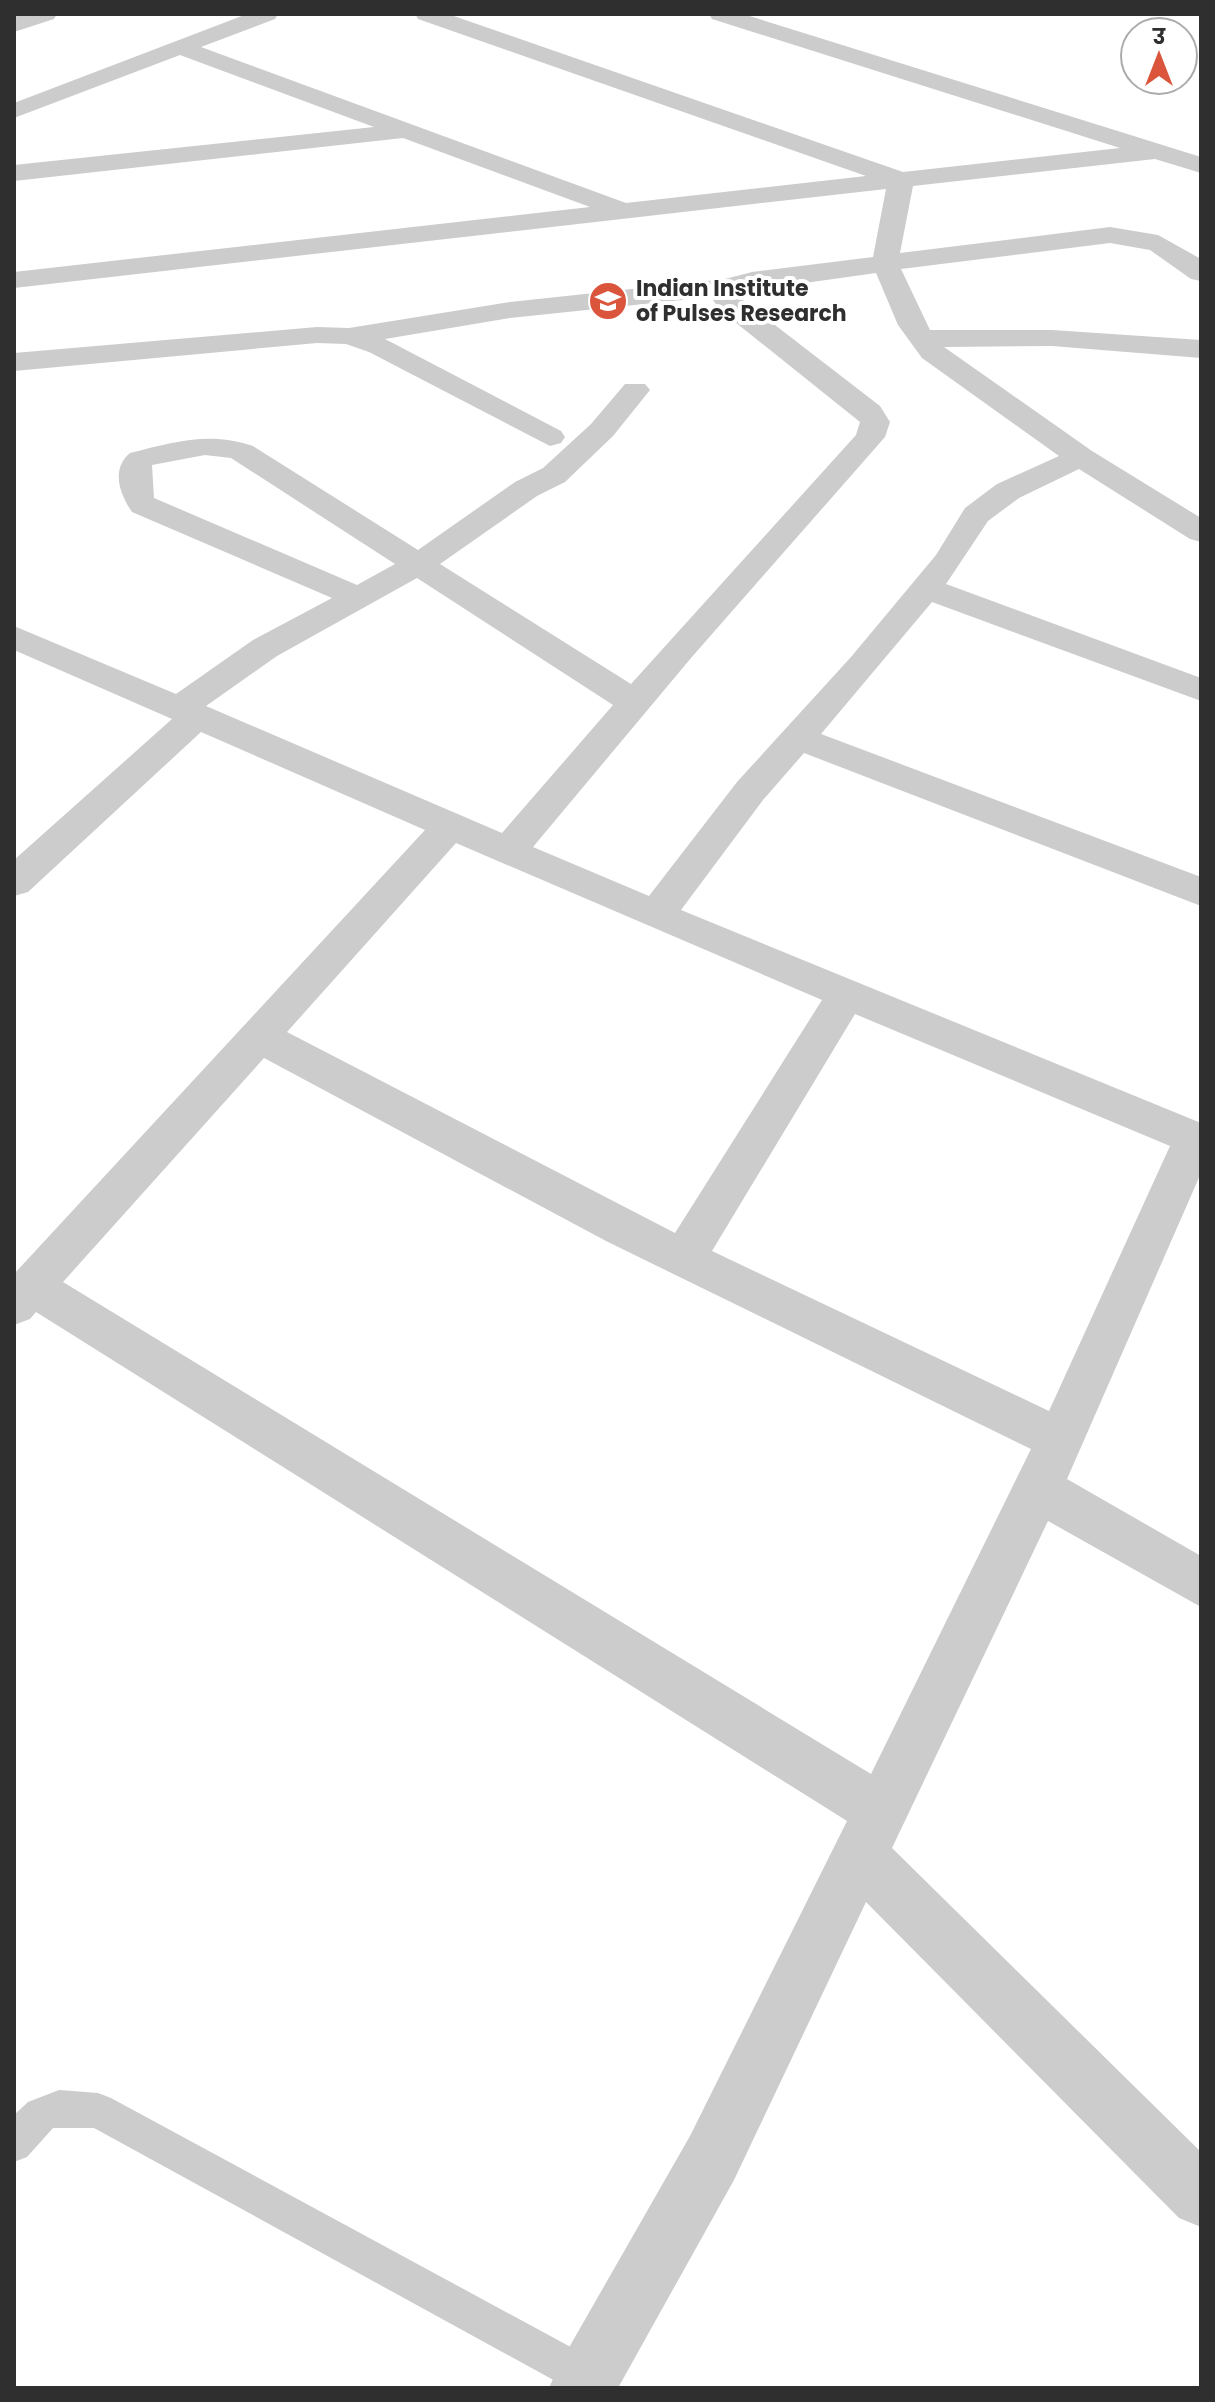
<svg xmlns="http://www.w3.org/2000/svg" width="1215" height="2402" viewBox="0 0 1215 2402" font-family="Poppins,'Noto Sans Devanagari',sans-serif">
  <rect width="100%" height="100%" fill="#fff"/>
  <g fill="none" stroke-linecap="round" stroke-linejoin="round">
    <path fill="#ccc" fill-rule="evenodd" d="M59 2090 98 2093 111 2098 602 2364 607 2378 603 2388H568L94 2128H53L27 2157 14 2162V2115L28 2102Z"/>
    <path fill="#ccc" fill-rule="evenodd" d="M24 14H57L54 19 14 32V17Z
      M247 14H278L275 19 201 47 626 203 866 176 418 19 415 14H448L903 172 1120 148 712 19 709 14H743L1201 157V173L1155 159 913 186 900 253 1110 227 1158 235 1201 259V281L1191 279 1150 250 1110 243 901 269 930 330H1052L1201 340V358L1052 346 944 347 1092 451 1201 518V542L1190 539 1079 469 1019 498 988 521 946 584 1201 678V701L932 602 821 734 1201 877V906L804 753 763 800 681 910 1201 1123V1173L1067 1479 1201 1556V1607L1048 1521 892 1848 1201 2152V2227L1179 2218 866 1902 734 2180 618 2388H549L559 2365 690 2136 847 1821 36 1312 30 1319 14 1325V1274L425 830 201 732 28 892 14 896V860L172 719 14 650V626L176 694 253 640 332 598 132 512C119 493 111 469 130 453 173 442 210 431 253 446L418 550 515 482 543 468 591 424 625 384H645L650 390 613 436 565 482 537 496 440 564 631 684 856 435 860 422 720 310 711 297 510 318 385 339 561 431 565 437 561 443 550 446 369 352 346 344 317 343 14 371V353L317 327 349 328 510 302 725 279 752 272 873 257 886 189 14 288V272L590 207 403 138 14 181V165L374 127 180 55 14 118V103ZM876 273 898 325 922 358 1059 456 997 484 965 508 936 555 851 657 737 782 649 896 533 847 691 658 885 437 890 422 880 406 740 298V292ZM205 455 231 458 395 564 357 585 154 498 152 465ZM417 578 613 705 502 833 206 706 277 656ZM456 843 822 1000 675 1233 287 1032ZM855 1014 1170 1146 1049 1411 712 1251ZM264 1058 606 1241 1031 1449 871 1774 63 1282Z"/>
  </g>
  <defs>
    <g id="university-disc" transform="scale(2)"><circle r="9.5" fill="#da553c" stroke="#fff"/><path d="M0-5L7-2L0 1L-7-2ZM-4 1L0 2.5L4 1V4Q0 6-4 4Z" fill="#fff"/></g>
  </defs>
  <g fill-rule="evenodd">
    <use href="#university-disc" x="608" y="301"/>
  </g>
  <g text-anchor="middle" dominant-baseline="central" stroke-width="8" stroke-linejoin="round" paint-order="stroke">
    <g font-size="22" font-weight="bold" fill="#2f2f2f" stroke="#fff" text-anchor="start">
      <text x="636" y="288">Indian Institute<tspan x="636" dy="25">of Pulses Research</tspan></text>
    </g>
  </g>
  <rect width="1215" height="2402" fill="none" stroke="#2f2f2f" stroke-width="32"/>
  <g transform="translate(1159 56)"><circle r="38" fill="#ffffff" stroke="#acacac" stroke-width="2"/>
  <path d="M0-6L14 30L0 20L-14 30Z" fill="#da553c"/>
  <text y="-12" font-size="22" font-weight="bold" text-anchor="middle" fill="#2f2f2f">उ</text>
  </g>
</svg>
